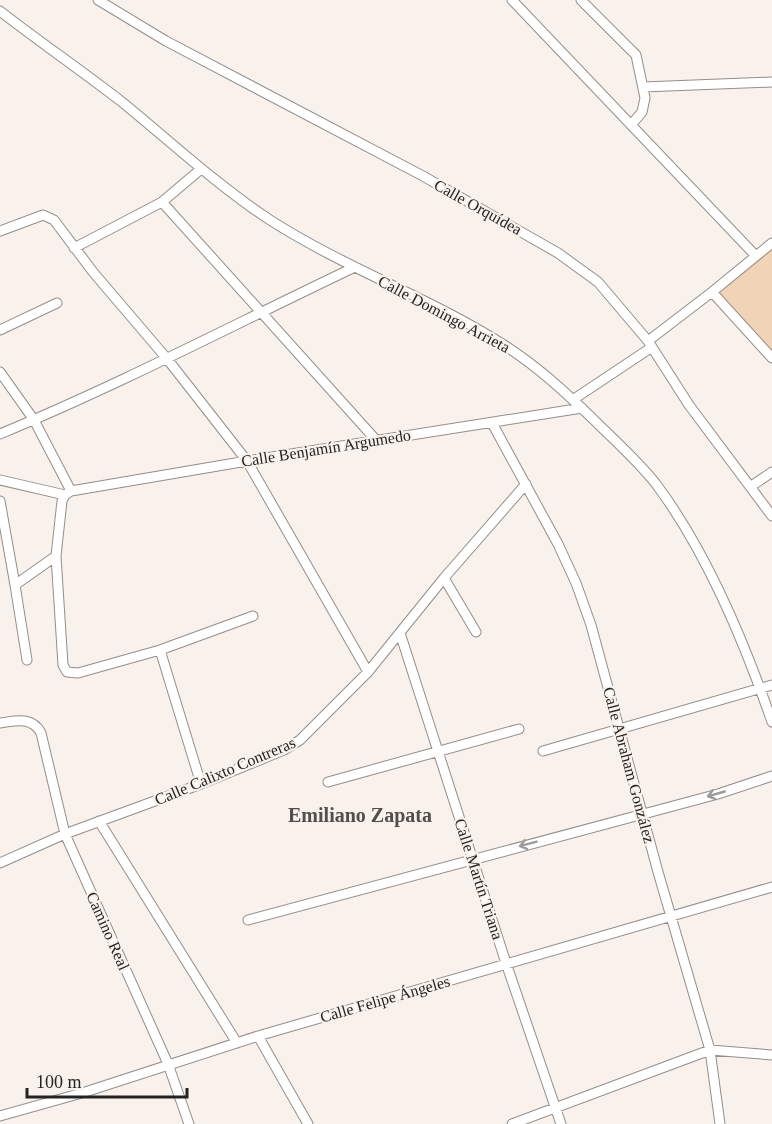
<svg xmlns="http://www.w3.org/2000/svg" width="772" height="1124" viewBox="0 0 772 1124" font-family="'Times New Roman',serif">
  <rect width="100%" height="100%" fill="#f8f1ec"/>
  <path fill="#f1d3b6" d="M772 247V353L717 292Z"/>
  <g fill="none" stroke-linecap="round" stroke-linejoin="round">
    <g stroke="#948e89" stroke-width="11">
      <path id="street" d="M98 0 166 41 423 176 558 253 598 282 648 341 689 405 772 516
        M512 0 756 256
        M581 0 636 55 645 98 642 112 631 125
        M0 11C40 42 82 71 122 102 171 142 217 185 270 220 345 268 430 298 504 345 537 366 564 391 592 418 613 439 637 460 656 484 707 552 744 641 772 722
        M643 87 772 82
        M162 202 376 440
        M0 231 43 215 54 220 93 272 168 360 247 461 368 672
        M74 248 162 202 201 169
        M712 292 772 358
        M0 330 57 303
        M648 341 712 292 772 243
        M0 372 34 420 71 491
        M574 399 652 347
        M492 423 558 544 576 583 591 625 658 872 710 1050 720 1124
        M0 434C121 384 237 323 355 267
        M0 480 65 495
        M750 487 772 472
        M71 491 247 461 582 408
        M71 491 65 495 62 501 56 556 63 665 67 672 78 673 160 650 253 616
        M0 501 15 585
        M444 578 476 632
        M400 633 506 963 561 1124
        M160 650 201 784
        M27 660 15 585 56 556
        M0 723C16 721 32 716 41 733L65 834 168 1064 189 1124
        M543 751 772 685
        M328 782 519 729
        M99 821 237 1043
        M0 863 65 834 201 784 284 750 300 740 368 672 444 578 526 484
        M248 920 718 794 772 776
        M258 1036 308 1124
        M0 1116 82 1093 258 1036 772 887
        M512 1124 710 1050 772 1055"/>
    </g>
    <use href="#street" stroke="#fff" stroke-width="9"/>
  </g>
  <defs><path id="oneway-shaft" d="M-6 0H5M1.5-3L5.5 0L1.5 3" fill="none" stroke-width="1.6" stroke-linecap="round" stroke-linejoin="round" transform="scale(1.5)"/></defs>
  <g stroke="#9d9c9b">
    <use href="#oneway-shaft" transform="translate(716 794) rotate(164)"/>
    <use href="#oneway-shaft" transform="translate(528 844) rotate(165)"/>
  </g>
  <g text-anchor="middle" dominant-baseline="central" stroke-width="4.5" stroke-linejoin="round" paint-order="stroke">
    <g font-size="16" fill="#252321" stroke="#f8f1ec">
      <text transform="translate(478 207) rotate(29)">Calle Orquídea</text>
      <text transform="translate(444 314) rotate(28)">Calle Domingo Arrieta</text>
      <text transform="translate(326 448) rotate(-9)">Calle Benjamín Argumedo</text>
      <text transform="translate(629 765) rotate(75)">Calle Abraham González</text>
      <text transform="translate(225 771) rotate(-23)">Calle Calixto Contreras</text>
      <text transform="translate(479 879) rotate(72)">Calle Martín Triana</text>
      <text transform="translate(108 931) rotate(66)">Camino Real</text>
      <text transform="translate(385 999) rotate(-16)">Calle Felipe Ángeles</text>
    </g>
    <g font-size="20" font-weight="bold" fill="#534e49" stroke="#f8f1ec">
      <text x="360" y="815">Emiliano Zapata</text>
    </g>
  </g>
  <path d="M27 1088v9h160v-9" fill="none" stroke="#252321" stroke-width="3"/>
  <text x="36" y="1088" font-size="18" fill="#252321" stroke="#f8f1ec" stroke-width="4.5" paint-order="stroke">100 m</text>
</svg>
